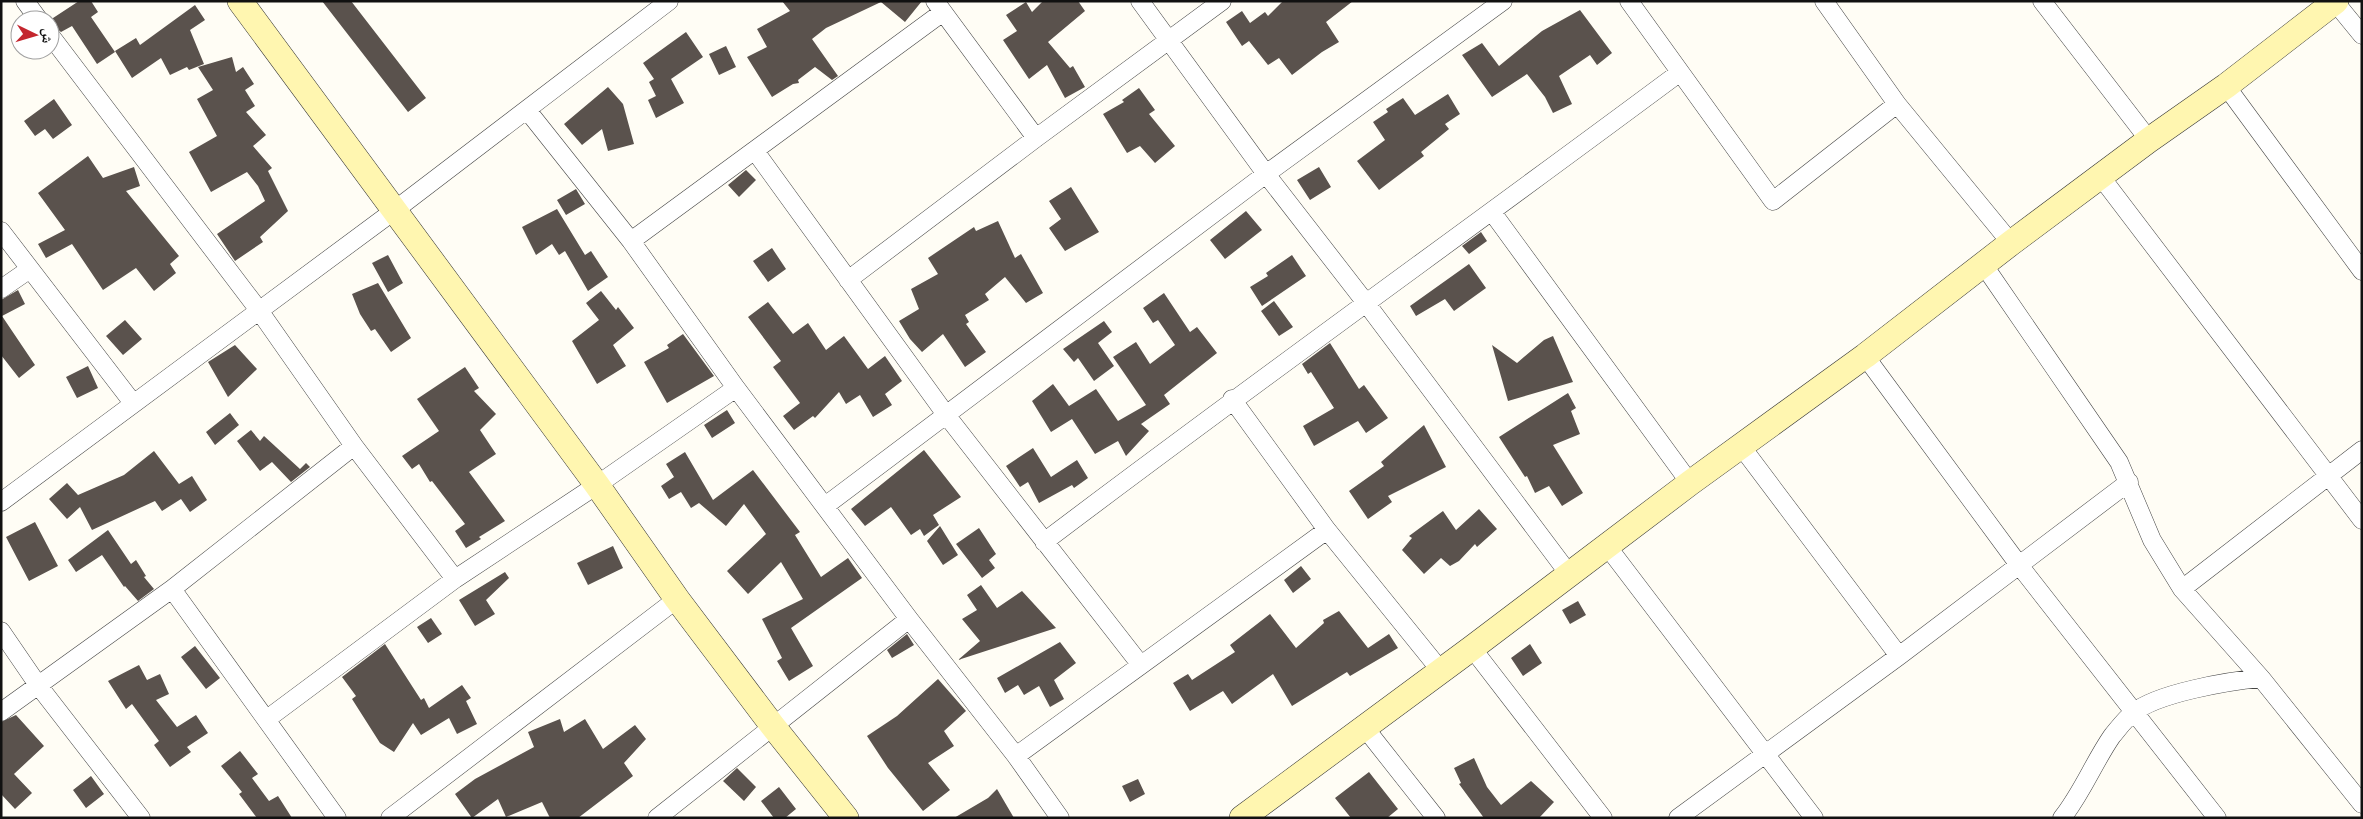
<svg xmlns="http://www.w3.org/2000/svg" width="2363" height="819" viewBox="0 0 2363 819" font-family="Literata,'Noto Naskh Arabic',serif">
  <rect width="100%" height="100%" fill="#fffdf5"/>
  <path fill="#5a524d" d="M79 1H91L98 12 91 17 115 52 97 64 72 26 61 32 50 23V20Z
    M322 1H351L426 98 408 112Z
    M782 1H922L905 22 881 2 826 28 812 39 838 76 832 80 815 67 798 80 799 83 793 84 772 97 747 57 767 47 757 29 790 11Z
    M1043 1H1078L1085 11 1048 42 1070 68 1073 66 1085 87 1065 98 1047 65 1029 79 1003 40 1017 31 1006 15 1026 2 1032 12Z
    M1283 1H1353L1326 22 1339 42 1322 52 1292 75 1279 58 1268 65 1249 41 1242 46 1226 22 1242 11 1250 23 1265 12 1268 16Z
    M195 5 205 20 190 30 204 64 189 70 187 67 170 75 161 58 132 78 115 51 136 38 140 45Z
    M1580 10 1612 53 1597 65 1590 55 1559 76 1572 104 1553 113 1545 97 1527 74 1492 97 1462 55 1482 43 1499 66 1542 31Z
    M686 32 703 57 671 79 684 103 656 118 648 100 656 96 649 82 654 79 643 63Z
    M726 46 736 67 719 75 709 54Z
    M232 57 236 72 243 67 254 84 245 90 255 106 246 112 266 135 253 146 272 168 268 171 288 211 260 237 263 242 235 261 217 234 265 201 258 186 247 172 211 192 189 152 217 136 197 99 213 90 198 67Z
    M608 87 623 104 634 144 608 151 602 129 582 145 564 124Z
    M1139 88 1155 110 1149 114 1175 146 1155 163 1140 146 1127 153 1103 114 1124 102 1122 100Z
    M1448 94 1460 114 1445 124 1449 129 1421 152 1424 156 1379 190 1357 161 1385 140 1373 122 1388 112 1386 109 1403 98 1415 115Z
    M54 99 72 125 53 139 45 129 35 136 24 121Z
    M88 156 103 178 134 167 140 186 126 191 179 256 170 264 176 273 154 291 136 268 103 290 72 244 46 258 38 244 65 230 38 193Z
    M1319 167 1331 187 1310 200 1297 180Z
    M746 170 756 180 739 197 728 185Z
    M1071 187 1099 232 1065 251 1049 228 1061 219 1049 201Z
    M576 189 585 204 566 215 557 200Z
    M557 209 585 255 591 251 608 277 588 291 565 251 559 255 552 244 536 255 522 227Z
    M1246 211 1262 230 1225 259 1210 240Z
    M998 221 1015 258 1021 254 1043 293 1026 303 1005 277 985 294 989 300 965 315 969 322 966 324 986 352 965 367 943 334 922 352 910 339 899 321 919 309 911 289 938 274 928 258 974 227 976 231Z
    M1481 232 1487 241 1469 254 1462 246Z
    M772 248 786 269 768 282 753 261Z
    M388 255 403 283 388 292 372 263Z
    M1292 255 1306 276 1262 306 1250 287 1268 276 1266 273Z
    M1469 264 1486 288 1454 311 1445 299 1416 316 1410 306Z
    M378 283 411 338 391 352 375 329 371 331 360 314 352 294Z
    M18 290 25 304 2 316 35 365 19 378 1 355V300Z
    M601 291 616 310 618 307 634 328 613 345 626 366 597 384 572 341 599 320 586 303Z
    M1164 293 1190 332 1197 327 1217 353 1164 395 1170 404 1141 424 1149 431 1126 456 1118 441 1095 454 1072 419 1051 432 1032 401 1053 384 1069 406 1096 389 1118 421 1146 405 1113 357 1136 342 1150 364 1175 345 1158 320 1153 323 1143 308Z
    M1274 301 1293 327 1279 336 1261 311Z
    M768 302 793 334 808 323 826 350 844 336 868 369 885 356 902 381 885 394 892 405 873 417 860 395 846 404 839 392 815 418 813 416 794 430 783 416 800 403 773 367 781 361 748 317Z
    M125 320 142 339 123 355 106 336Z
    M1104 321 1112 332 1098 343 1114 366 1094 381 1078 358 1074 362 1063 349Z
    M683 334 714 376 667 403 644 362 669 348 667 345Z
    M1553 336 1573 382 1508 401 1492 345 1517 363 1544 340Z
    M1330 343 1359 389 1364 385 1388 418 1366 433 1358 421 1314 446 1303 426 1334 408 1311 372 1308 374 1302 364Z
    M235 345 257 369 228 397 208 362Z
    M88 366 98 388 77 398 66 377Z
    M465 367 479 388 474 391 496 414 480 430 496 454 469 472 505 521 479 537 481 539 466 548 455 531 465 524 432 481 430 482 419 464 412 469 402 456 439 431 417 399Z
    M1568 393 1576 408 1571 411 1580 434 1553 445 1583 493 1562 506 1549 486 1535 493 1527 476 1525 477 1499 437Z
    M727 410 735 423 712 438 704 425Z
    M230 413 239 425 215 445 206 432Z
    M1424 425 1446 467 1388 496 1392 502 1368 519 1349 491 1384 466 1381 462Z
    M251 430 260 441 264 436 300 469 306 463 310 467 291 482 272 462 260 471 237 441Z
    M1033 448 1051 477 1077 460 1088 478 1074 488 1072 485 1039 503 1028 482 1020 487 1006 466Z
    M924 450 961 497 933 515 939 525 924 536 920 529 911 535 891 507 865 526 851 509Z
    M154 451 179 484 192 476 207 500 190 512 181 499 162 511 155 501 92 530 80 507 67 519 49 499 67 483 78 495 124 475Z
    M685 452 713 500 753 470 800 532 795 535 821 577 848 558 862 578 791 628 813 666 789 681 777 661 782 658 762 619 803 599 781 562 748 594 727 571 766 534 744 504 726 526 699 503 691 508 681 492 669 499 661 486 674 477 666 464Z
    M1479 509 1497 529 1477 547 1475 544 1459 561 1450 566 1441 558 1424 574 1402 550 1412 538 1409 536 1443 511 1456 530Z
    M35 522 58 566 29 581 6 537Z
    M940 526 958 555 943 565 927 541Z
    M979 528 996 554 989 560 995 568 982 578 956 544Z
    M108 530 131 564 136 560 146 576 144 577 154 589 138 601 125 586 124 587 102 555 76 572 68 560Z
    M613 546 623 568 588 585 577 563Z
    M1301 566 1311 579 1293 593 1284 580Z
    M505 572 509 578 486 600 495 614 475 626 459 600Z
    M981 585 997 608 1022 591 1056 628 958 660 980 641 962 619 977 610 967 595Z
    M1578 601 1586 615 1570 624 1562 610Z
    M1339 611 1368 648 1389 634 1398 648 1350 676 1347 672 1292 706 1273 674 1232 704 1223 691 1190 711 1173 683 1188 674 1192 680 1235 652 1230 645 1270 614 1296 648 1324 623 1323 620Z
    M431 618 442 634 428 643 417 627Z
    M907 634 914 645 892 658 887 650Z
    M1060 642 1076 663 1054 680 1064 699 1050 707 1039 686 1024 695 1018 685 1005 693 997 678Z
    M385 644 421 700 424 698 429 708 462 685 471 698 466 701 477 724 457 734 449 718 421 735 413 723 394 752 380 743 352 699 356 696 342 677Z
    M1530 644 1542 663 1523 676 1511 658Z
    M195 646 220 678 206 689 181 657Z
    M139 665 147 680 160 674 169 694 156 700 177 727 196 715 208 733 187 747 191 752 170 767 154 745 159 741 132 704 126 709 108 681Z
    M938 679 966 711 944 731 954 746 928 763 950 790 923 811 888 768 867 736 897 716Z
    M16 715 44 746 14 774 32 793 15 809 1 794V722Z
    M560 719 564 732 585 719 603 749 635 725 646 739 624 763 633 776 578 818H550L542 802 506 817 498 799 472 818 455 794 475 779 534 747 528 732Z
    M240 751 258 774 252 778 269 801 278 796 292 818H257L239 794 242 792 221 766Z
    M1474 758 1487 787 1501 805 1531 781 1554 802 1539 818H1484L1459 784 1461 783 1454 768Z
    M737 768 756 787 744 801 723 781Z
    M1369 772 1398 809 1387 818H1351L1335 798Z
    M91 776 104 794 86 808 73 790Z
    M1138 779 1145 794 1130 802 1122 786Z
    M779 787 796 809 785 818H774L761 801Z
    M997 789 1014 818H954L988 798Z"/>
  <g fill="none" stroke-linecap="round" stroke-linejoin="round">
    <g stroke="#444" stroke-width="19">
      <path id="street" d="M25 1 39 20
        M935 1 1036 138
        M1140 1 1266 174 1366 303 1569 574
        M1629 1 1773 201 1897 104
        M1824 1 1897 104 2011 243
        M2042 1 2149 140
        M2335 2 2362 35
        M50 35 258 309 354 446 455 579
        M2226 86 2362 271
        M527 110 631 241 736 388 909 619 1016 756 1060 818
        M755 151 947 416 1140 664
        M2101 177 2362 520
        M1492 212 1690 483
        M1 231 133 403
        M631 241 943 12
        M1983 264 2119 462 2152 540 2182 589 2261 678 2362 804
        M848 280 1036 138 1222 1
        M1 289 30 269
        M1865 356 2019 565 2217 818
        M1232 399 1327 530 1441 671
        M1741 446 1899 656
        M1 502 395 210 669 1
        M825 506 1266 174 1503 1
        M1044 542C1254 383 1468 230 1679 73
        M1607 546 1814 818
        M172 589 337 818
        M2182 589 2362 450
        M1 631 38 685 141 818
        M1472 648 1603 818
        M1 712 172 589 354 446
        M267 719 455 579 597 485 736 388
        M1365 728 1436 818
        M1016 756 1327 530
        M390 818 677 599
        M657 818 909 619
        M1678 818 1899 656 2129 482
        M2062 818C2082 793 2094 762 2112 736 2118 729 2125 719 2133 713 2157 693 2229 681 2261 678"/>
    </g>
    <g stroke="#333" stroke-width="26">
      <path id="secondary" d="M240 1 597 485 677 599 772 725 846 818
        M1242 818 1472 648 1690 483 1865 356 2011 243 2149 140 2226 86 2336 1"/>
    </g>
    <use href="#street" stroke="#fff" stroke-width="18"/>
    <use href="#secondary" stroke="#fff6b0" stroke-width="25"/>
  </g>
  <rect width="2363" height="819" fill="none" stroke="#111111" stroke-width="5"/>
  <g transform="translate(35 35) rotate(95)"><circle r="24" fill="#ffffff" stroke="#a0a0a0"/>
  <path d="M0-4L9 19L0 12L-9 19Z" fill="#c4262e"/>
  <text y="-8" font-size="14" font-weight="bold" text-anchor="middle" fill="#111111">ش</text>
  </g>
</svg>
